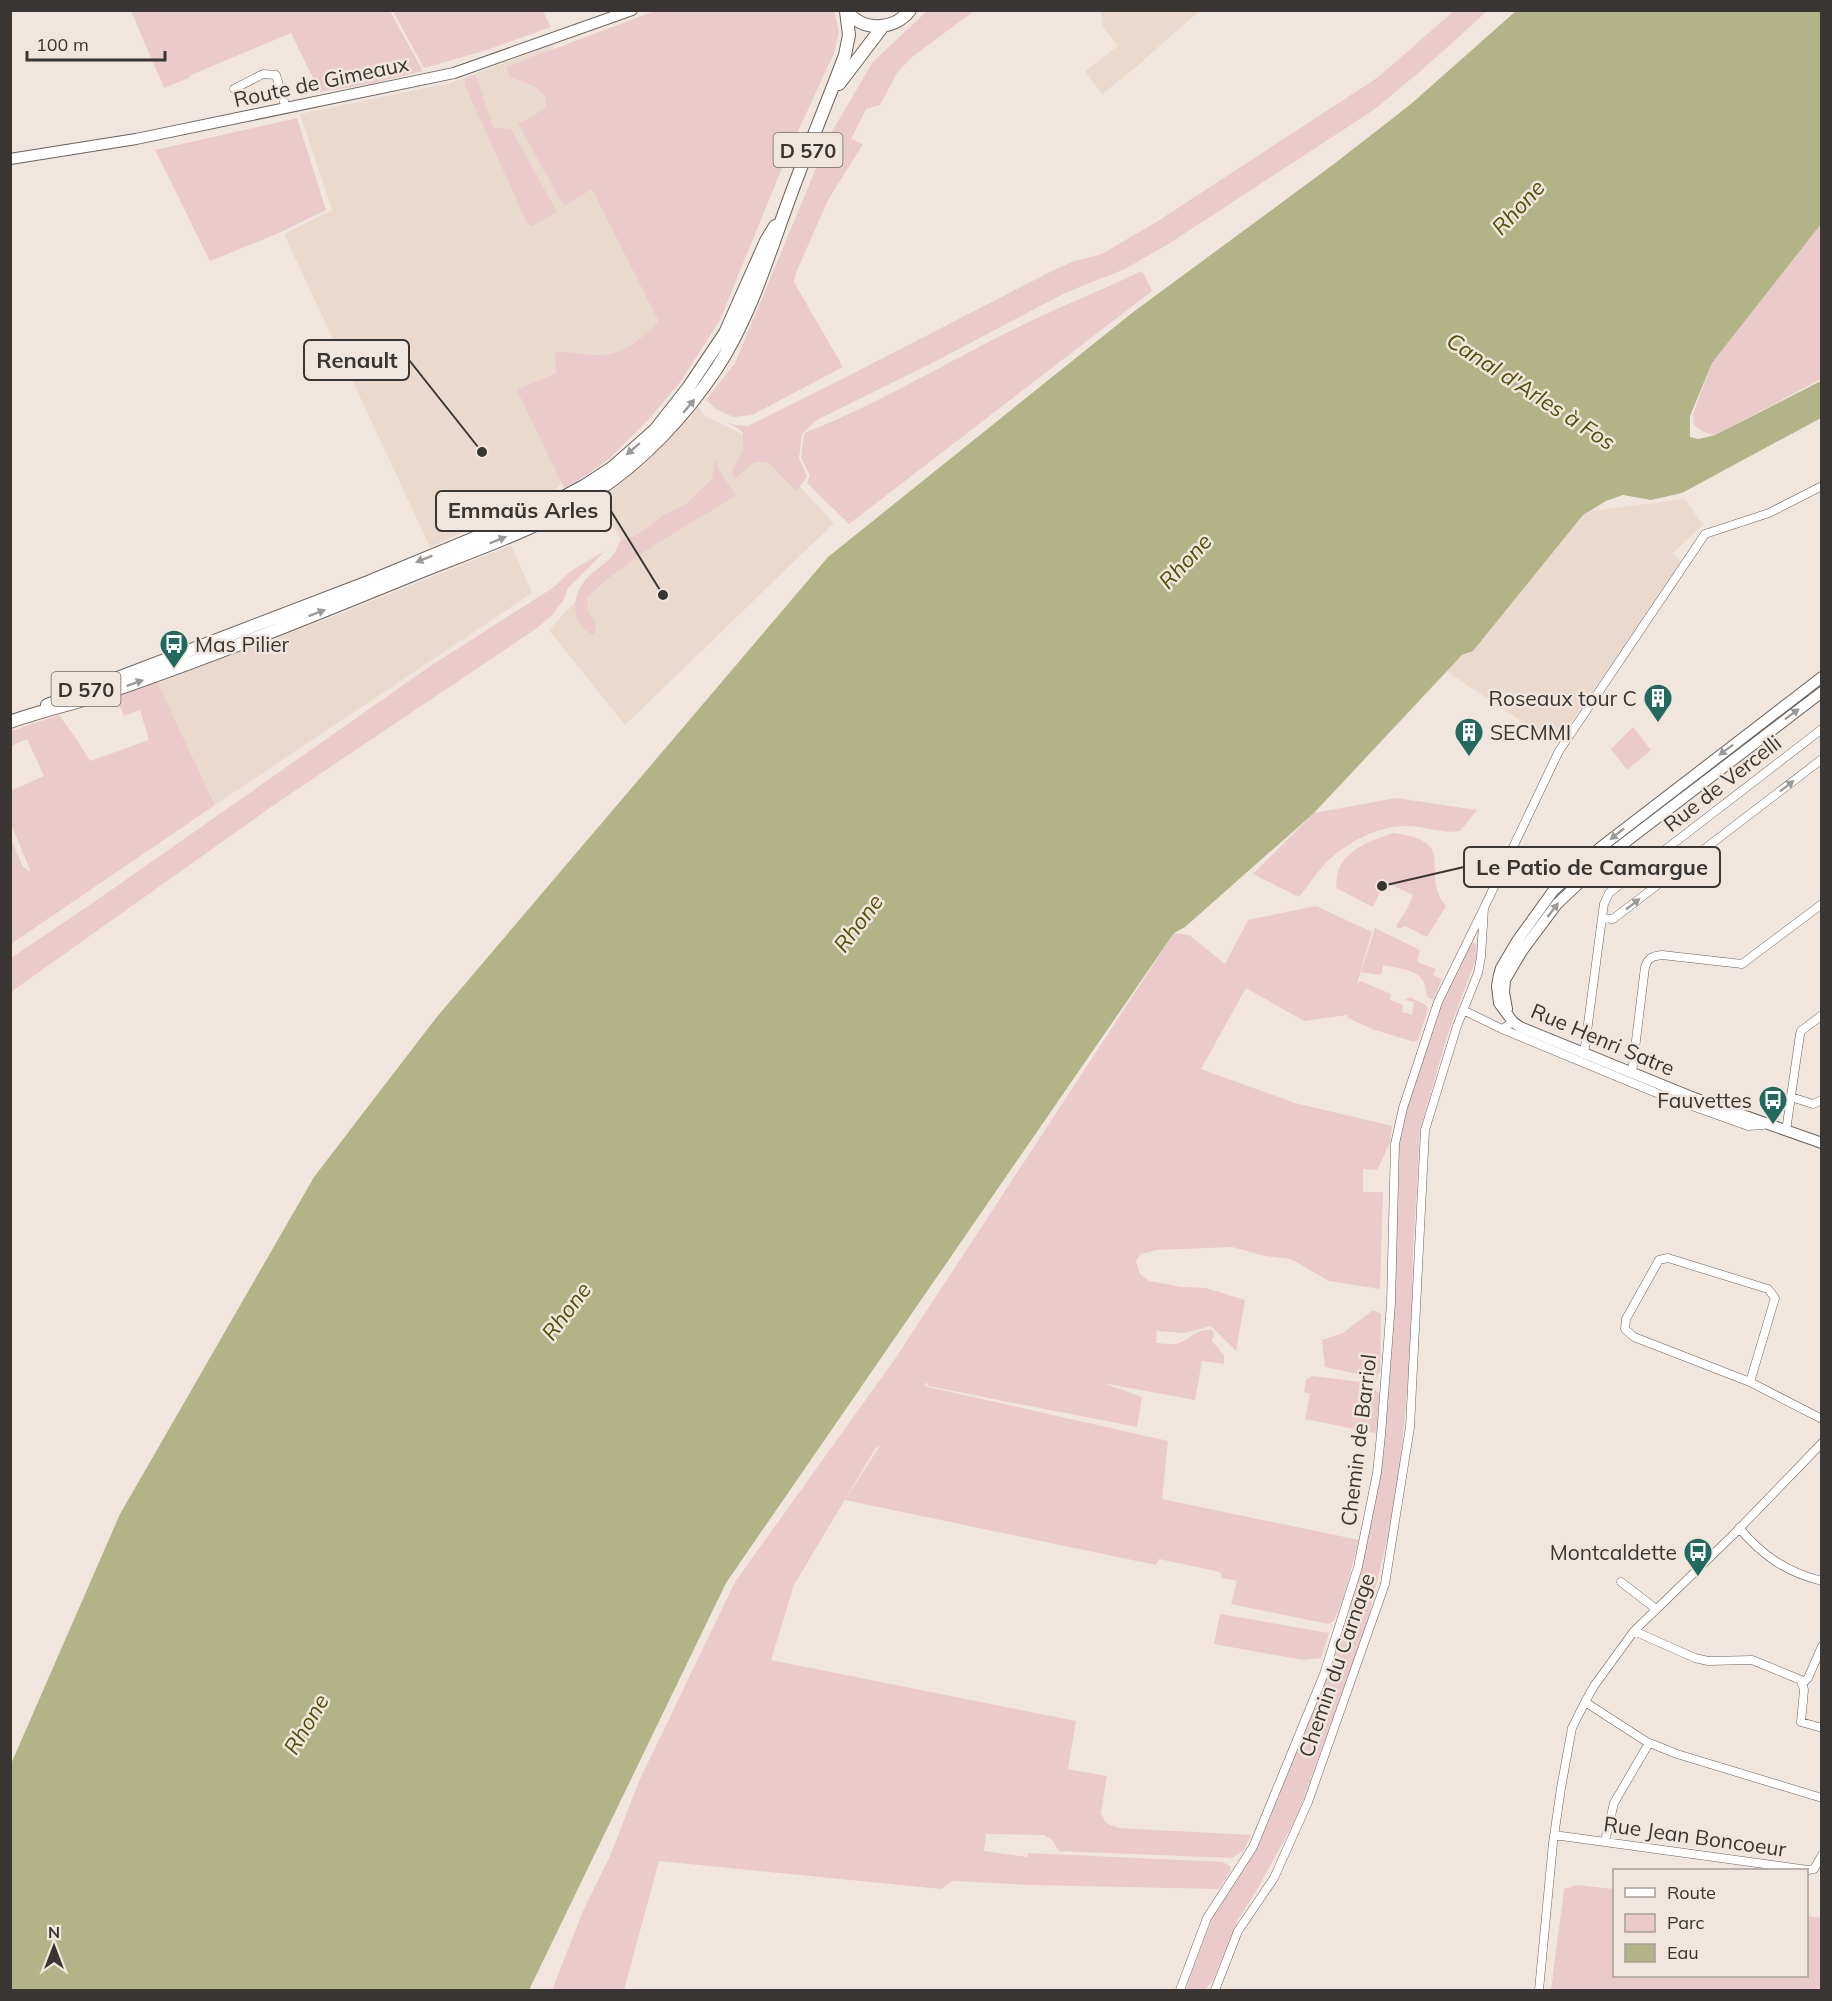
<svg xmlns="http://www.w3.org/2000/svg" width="1832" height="2001" viewBox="0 0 1832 2001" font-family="Mulish,sans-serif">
  <rect width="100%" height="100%" fill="#f0e6de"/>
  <path fill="#e9dacd" d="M1101 11V10L1199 11 1135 68 1102 94 1085 71 1118 46 1102 25Z
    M552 45 612 171 681 370 556 489 430 547 284 234 332 210 300 114 450 83Z
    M698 406 705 416 758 442 834 523 625 725 549 630 625 547 597 497 661 444Z
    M1685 499 1703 525 1673 553 1682 563 1556 744 1446 671 1463 655 1473 651 1583 515 1591 511Z
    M511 545 532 593 215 805 157 683 345 612Z"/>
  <path fill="#ebcacb" d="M928 10 974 11 912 57 897 73 880 105 866 109 851 139 863 144 828 200 796 273 794 282 843 367 752 415 733 417 716 409 706 400 735 363 830 135 872 63Z
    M131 11H390L423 71 369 84 320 92 291 33 191 75 189 78 164 88Z
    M393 11H543L551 27 487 50 424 68Z
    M655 11H834L839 32 834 53 789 151 720 320 681 381 649 419 609 459 565 490 517 390 556 373 555 352C571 351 587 356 603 355 627 353 642 337 659 322L592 189 564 206 518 124 533 116 546 107V97L536 87 510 77 506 67Z
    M1454 11H1487L1430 63 1375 109 1170 243 1125 269 1065 293 938 360 817 420 802 434 799 458 807 477 796 491 768 462H755L735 478 732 471 743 451V432L724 420 734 425 748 426 854 373 1052 271 1074 261 1102 254 1158 221 1377 78Z
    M476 75 493 128 511 129 557 212 532 226 527 223 464 83 466 79Z
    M297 118 326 210 279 233 210 261 155 150Z
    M1821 224V379L1715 435 1703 432 1694 425 1693 414 1712 363Z
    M1142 271 1152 291 849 524 807 483 810 475 801 458 804 433C884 402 956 356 1033 320 1069 303 1106 288 1142 271Z
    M715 459 719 470 736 496C686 526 628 557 587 598L588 612 595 623 596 631 593 635C570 623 571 598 586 579 594 570 606 564 614 554 617 550 618 545 620 541L637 535 664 515 686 504 712 479Z
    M605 551 568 588 563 601 551 616 537 628 271 807 11 992V958L97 900 429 667 554 587 571 571Z
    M157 682 215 805 11 944V839L23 867 31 872 11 824V791L44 776 27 739 11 746V731L59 715 75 737 90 761 149 740 140 710 124 716 116 697Z
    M1633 727 1651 750 1627 770 1611 749Z
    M1396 798 1477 810 1460 831C1440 834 1426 826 1406 826 1377 826 1343 844 1324 865 1315 875 1307 887 1299 897L1253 874 1314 813Z
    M1394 833C1461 842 1418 871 1446 906L1427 937 1405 926 1400 929 1396 926 1407 909 1413 895 1385 882 1373 907 1336 888C1337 883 1336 874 1339 869 1348 847 1373 840 1394 833Z
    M1316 906 1372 932 1357 984 1361 981 1391 994 1390 1000 1403 1005 1402 1012 1412 1015 1414 1002 1405 1000 1410 997 1426 1005 1428 1009 1418 1040 1414 1042 1372 1029 1348 1018 1347 1015 1304 1021 1246 988 1201 1069 1295 1103 1392 1126 1390 1143 1377 1170 1363 1169V1192H1383L1380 1289 1329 1281 1291 1259 1265 1256 1232 1247 1157 1250 1141 1254 1136 1261 1140 1274 1149 1281 1182 1287 1206 1288 1245 1300 1236 1351 1211 1326 1184 1333 1157 1331 1156 1343C1162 1343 1170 1345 1176 1344 1189 1341 1196 1328 1212 1330L1214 1335 1212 1341 1224 1355V1364L1202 1361 1195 1400 1103 1383 1142 1397 1137 1427 928 1386 927 1382 924 1386 1168 1441 1162 1499 1359 1540 1343 1599 1334 1621 1328 1624 1231 1604 1237 1581 1222 1578 1220 1572 1159 1559 1156 1565 845 1500 881 1444 875 1449 794 1585 771 1660 1076 1721 1068 1769 1107 1776 1101 1813 1106 1823 1118 1828 1251 1835 1244 1850 1232 1858 1059 1851 1052 1840 1044 1835 986 1834 984 1851 1027 1857 1028 1853 1223 1862 1231 1867 1230 1872 1219 1889 1033 1885 952 1881 941 1889 659 1861 624 1990H552L583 1911 610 1856 640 1779 735 1582 895 1359 1174 933 1189 935 1225 964 1248 920Z
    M1375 928 1420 950 1417 962 1436 969 1433 975 1442 979 1434 998 1430 999C1424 993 1427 987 1423 981 1417 969 1395 968 1383 965L1381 975 1361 972Z
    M1471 942 1476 944 1477 956 1448 1033 1420 1130 1413 1252 1411 1347 1400 1466 1388 1536 1367 1623 1297 1817 1256 1891 1237 1921 1213 1980 1205 1990H1185L1215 1911 1248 1863 1277 1801 1357 1585 1380 1478 1394 1324 1398 1147 1402 1124 1438 1009Z
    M1373 1310 1381 1314 1380 1371 1376 1378 1325 1367 1322 1340 1343 1333Z
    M1313 1376 1368 1383 1380 1394 1377 1432 1374 1433 1305 1419 1310 1394 1304 1392 1306 1380Z
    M1220 1614 1329 1633 1321 1658 1303 1660 1214 1644Z
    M1577 1885 1614 1889V1976H1806L1807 1916 1821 1918V1990H1551L1564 1889Z"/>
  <path fill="#b2b488" d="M1517 10 1821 11V224L1712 363 1690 416V437L1699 439 1715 435 1821 381V418L1682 493 1651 500 1623 495 1606 501 1583 515 1473 651 1462 655 1314 813 1185 927 1174 933 726 1583 529 1990H11V1764L120 1514 314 1177 436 1018 828 557 1132 313 1334 164 1411 104Z"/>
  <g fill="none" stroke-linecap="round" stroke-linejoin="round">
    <g stroke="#6a625b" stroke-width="9">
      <path id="street" d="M234 89 263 74 276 75 286 108
        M1822 729 1609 893 1604 904 1602 918 1613 919 1822 759
        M1463 1010 1502 1029 1513 1022
        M1502 1029 1664 1096 1748 1126 1763 1125
        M1584 1054 1602 918
        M1632 1073 1645 967C1648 958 1652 956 1662 955L1742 964 1822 904
        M1791 1097 1813 1104 1822 1100
        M1786 1131 1800 1034 1801 1031 1822 1015
        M1750 1382 1775 1298 1768 1289 1668 1258 1659 1260 1626 1319 1625 1329 1634 1337 1750 1382 1822 1419
        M1739 1528C1763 1556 1786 1572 1822 1581
        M1621 1582 1656 1609
        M1634 1631 1695 1658 1708 1661 1752 1660 1801 1680 1804 1690 1801 1722 1822 1728
        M1802 1684 1808 1678 1822 1646
        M1585 1702 1647 1742 1677 1754 1822 1798
        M1554 1835 1808 1870 1814 1869 1822 1855
        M1605 1841 1614 1803 1649 1743
        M1180 1990 1207 1918 1253 1847 1324 1674 1358 1567 1377 1473 1381 1435 1391 1303 1395 1144 1403 1108 1438 1002 1482 912
        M1215 1990 1238 1931 1274 1878 1308 1802 1385 1584 1410 1427 1425 1130 1457 1026 1478 973 1481 957 1484 908 1559 751 1705 534 1769 513 1822 486
        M1539 1990 1553 1843 1561 1788 1572 1728 1585 1702 1594 1686 1634 1631 1734 1534 1822 1443"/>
    </g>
    <g stroke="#6a625b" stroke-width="12">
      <path id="secondary" d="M10 159 136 139 454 73 632 10
        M1822 677 1601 847 1553 891 1517 941 1501 968 1499 975 1497 986 1499 1003 1513 1022 1520 1027 1694 1098 1822 1143
        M1507 1009 1504 992 1505 980 1522 951 1557 904 1610 854 1822 692"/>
    </g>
    <g stroke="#6a625b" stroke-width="14">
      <path id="primary" d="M846 10C862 32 894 31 910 10
        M839 84 883 26
        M47 705 368 582 530 515 584 486 613 467 655 430 688 388 725 333 766 241 775 226
        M10 722C43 710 77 703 109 692 214 656 317 614 420 572 480 548 543 527 597 491 644 460 686 415 717 368 749 319 767 260 787 205 805 155 826 106 845 55L849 35 846 11"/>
    </g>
    <use href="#street" stroke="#fff" stroke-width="8"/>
    <use href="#secondary" stroke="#fff" stroke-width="10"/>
    <use href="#primary" stroke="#fff" stroke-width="12"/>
  </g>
  <defs><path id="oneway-solid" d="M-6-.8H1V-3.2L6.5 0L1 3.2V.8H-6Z" transform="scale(1.5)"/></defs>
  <g fill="#9c9a98">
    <use href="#oneway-solid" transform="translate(689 406) rotate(-50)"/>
    <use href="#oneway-solid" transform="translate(633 449) rotate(139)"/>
    <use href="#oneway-solid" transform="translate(498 540) rotate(-22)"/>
    <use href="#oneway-solid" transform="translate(424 559) rotate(158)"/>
    <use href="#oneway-solid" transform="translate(317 613) rotate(-21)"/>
    <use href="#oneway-solid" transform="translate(135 683) rotate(-20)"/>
    <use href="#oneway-solid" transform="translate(1792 714) rotate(-37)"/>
    <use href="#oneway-solid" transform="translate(1726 750) rotate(143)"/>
    <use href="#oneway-solid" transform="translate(1787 786) rotate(-38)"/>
    <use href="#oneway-solid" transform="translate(1617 834) rotate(142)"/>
    <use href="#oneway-solid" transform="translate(1633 904) rotate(-38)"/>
    <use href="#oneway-solid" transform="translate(1553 910) rotate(-52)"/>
  </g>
  <defs>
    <g id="bus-pin" transform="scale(1.5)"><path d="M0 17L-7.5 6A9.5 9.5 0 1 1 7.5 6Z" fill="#226a5f" stroke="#f0e6de"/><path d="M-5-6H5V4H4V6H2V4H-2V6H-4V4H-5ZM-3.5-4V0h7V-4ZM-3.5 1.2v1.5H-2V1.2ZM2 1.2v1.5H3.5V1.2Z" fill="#fff"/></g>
    <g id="building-pin" transform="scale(1.5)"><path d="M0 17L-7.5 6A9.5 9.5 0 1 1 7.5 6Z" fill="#226a5f" stroke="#f0e6de"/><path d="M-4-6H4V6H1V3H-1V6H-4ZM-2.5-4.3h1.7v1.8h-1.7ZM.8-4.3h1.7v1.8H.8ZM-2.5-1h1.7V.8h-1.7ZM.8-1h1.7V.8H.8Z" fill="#fff"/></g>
  </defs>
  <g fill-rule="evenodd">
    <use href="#bus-pin" x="174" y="644"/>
    <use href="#building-pin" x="1658" y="698"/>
    <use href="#building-pin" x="1469" y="732"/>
    <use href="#bus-pin" x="1773" y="1100"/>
    <use href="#bus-pin" x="1698" y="1552"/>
  </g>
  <g text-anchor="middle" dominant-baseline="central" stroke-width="5" stroke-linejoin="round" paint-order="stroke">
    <g fill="#f0e6de" stroke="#706a66" stroke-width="1.5">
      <rect x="773.5" y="133" width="69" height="34" rx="4.5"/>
      <rect x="51.5" y="672" width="69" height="34" rx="4.5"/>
    </g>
    <g font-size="20" font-weight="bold" fill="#393532">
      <text x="808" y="150">D 570</text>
      <text x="86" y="689">D 570</text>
    </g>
    <g font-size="21" fill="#393532" stroke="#f0e6de">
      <text transform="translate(321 81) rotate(-12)">Route de Gimeaux</text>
      <text transform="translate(1722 783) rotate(-38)">Rue de Vercelli</text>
      <text transform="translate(1603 1039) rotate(23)">Rue Henri Satre</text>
      <text transform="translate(1358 1440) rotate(-83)">Chemin de Barriol</text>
      <text transform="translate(1336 1665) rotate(-71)">Chemin du Carnage</text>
      <text transform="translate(1695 1836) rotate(8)">Rue Jean Boncoeur</text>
    </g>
    <g font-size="21" fill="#393532" stroke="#f0e6de" text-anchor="end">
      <text x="195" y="644" text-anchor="start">Mas Pilier</text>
      <text x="1637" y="698">Roseaux tour C</text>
      <text x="1490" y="732" text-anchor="start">SECMMI</text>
      <text x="1752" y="1100">Fauvettes</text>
      <text x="1677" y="1552">Montcaldette</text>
    </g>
    <g font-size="22" font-style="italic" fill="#4f5003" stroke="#f0e6de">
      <text transform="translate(1518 207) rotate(-47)">Rhone</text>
      <text transform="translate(1531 391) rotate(33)">Canal d'Arles à Fos</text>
      <text transform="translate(1185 561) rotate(-47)">Rhone</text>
      <text transform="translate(858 923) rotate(-53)">Rhone</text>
      <text transform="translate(566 1311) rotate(-53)">Rhone</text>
      <text transform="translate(306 1724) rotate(-59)">Rhone</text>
    </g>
  </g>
  <path fill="none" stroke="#393532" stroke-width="2" d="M482 452L409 360M663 595L611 511M1382 886L1464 867"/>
  <g fill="#393532" stroke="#f0e6de" stroke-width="2">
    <circle cx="482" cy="452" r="6"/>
    <circle cx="663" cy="595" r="6"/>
    <circle cx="1382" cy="886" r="6"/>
  </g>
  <g fill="#f0e6de" stroke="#393532" stroke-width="2">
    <rect x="304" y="340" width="105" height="40" rx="6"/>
    <rect x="436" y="491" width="175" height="40" rx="6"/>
    <rect x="1464" y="847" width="256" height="40" rx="6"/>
  </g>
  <g font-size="22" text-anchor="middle" font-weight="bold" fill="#393532">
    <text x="357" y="368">Renault</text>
    <text x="523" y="518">Emmaüs Arles</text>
    <text x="1592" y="875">Le Patio de Camargue</text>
  </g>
  <rect width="1832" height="2001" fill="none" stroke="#393532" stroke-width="24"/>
  <rect x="1613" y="1869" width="195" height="108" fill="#f0e6de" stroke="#a79f99" stroke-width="1.5"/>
  <rect x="1625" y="1888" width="30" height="9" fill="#ffffff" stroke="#a79f99" stroke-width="1.5"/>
  <text x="1667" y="1899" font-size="18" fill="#393532">Route</text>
  <rect x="1625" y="1914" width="30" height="18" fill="#ebcacb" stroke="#a79f99" stroke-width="1.5"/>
  <text x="1667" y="1929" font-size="18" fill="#393532">Parc</text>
  <rect x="1625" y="1944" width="30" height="18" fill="#b2b488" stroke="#a79f99" stroke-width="1.5"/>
  <text x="1667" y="1959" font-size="18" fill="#393532">Eau</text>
  <g transform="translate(54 1947)" stroke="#f0e6de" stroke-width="4.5" paint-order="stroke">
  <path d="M0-4.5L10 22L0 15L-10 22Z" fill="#393532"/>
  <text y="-9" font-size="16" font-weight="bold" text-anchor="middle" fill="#393532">N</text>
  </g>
  <path d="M27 51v9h138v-9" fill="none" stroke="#393532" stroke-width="3"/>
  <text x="36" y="51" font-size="18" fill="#393532" stroke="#f0e6de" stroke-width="4.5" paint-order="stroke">100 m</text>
</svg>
